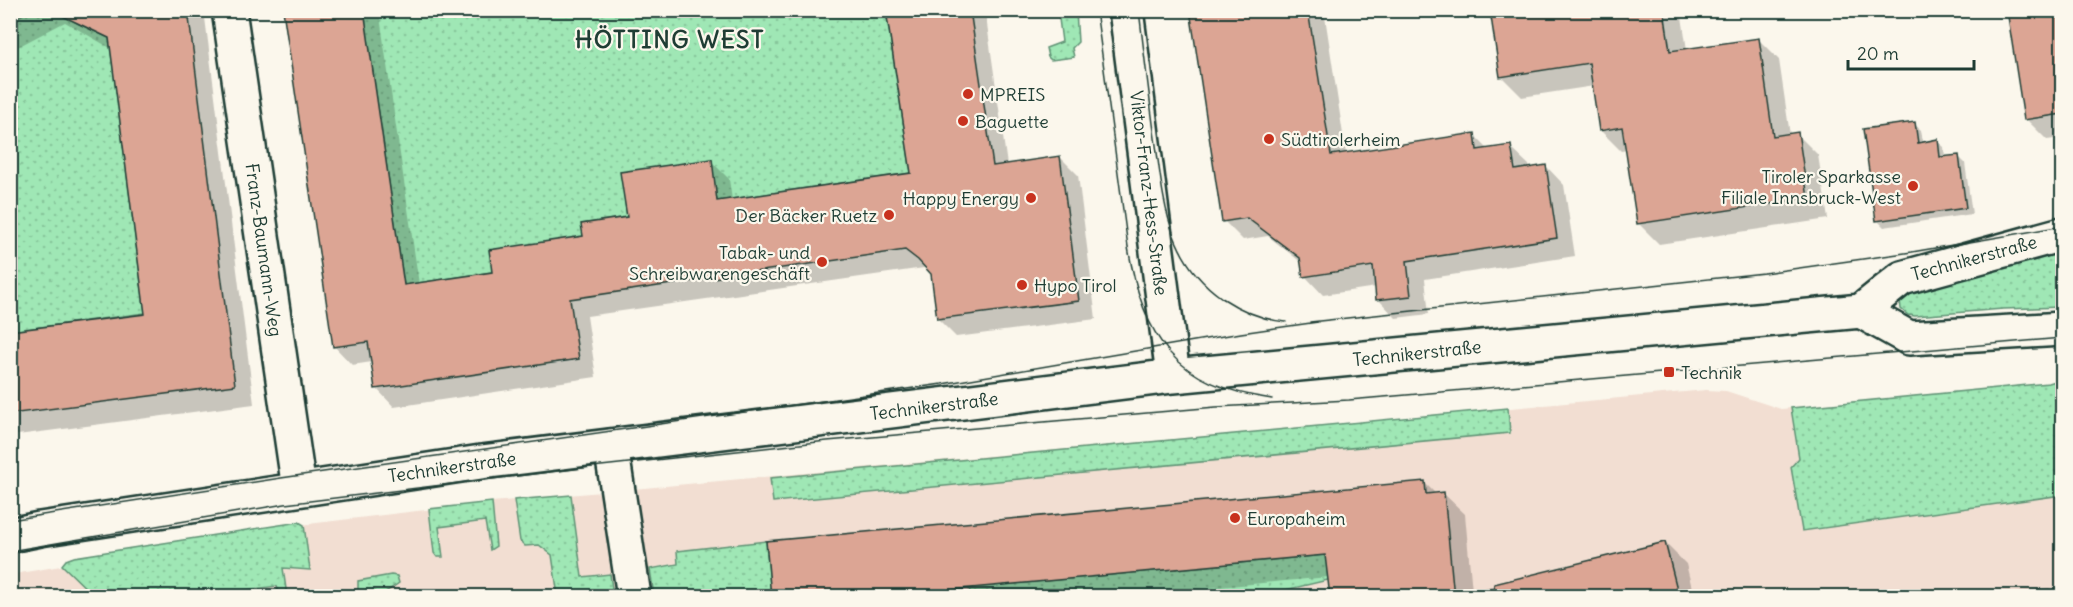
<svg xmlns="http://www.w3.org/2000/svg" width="2073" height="607" viewBox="0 0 2073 607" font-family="Delius,sans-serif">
  <defs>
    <pattern id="grass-dots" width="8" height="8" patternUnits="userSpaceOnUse" patternTransform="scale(1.5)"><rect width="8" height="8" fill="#9fe7b5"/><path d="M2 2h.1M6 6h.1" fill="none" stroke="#88c79c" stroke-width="1.8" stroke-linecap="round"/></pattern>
  </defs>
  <rect width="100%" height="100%" fill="#fbf7ec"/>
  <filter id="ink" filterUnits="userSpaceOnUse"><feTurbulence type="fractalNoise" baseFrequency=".0167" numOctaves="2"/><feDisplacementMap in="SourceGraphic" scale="12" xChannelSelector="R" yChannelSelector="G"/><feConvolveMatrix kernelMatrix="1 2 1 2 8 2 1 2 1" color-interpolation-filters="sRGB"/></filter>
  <g filter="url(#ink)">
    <path fill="#f2ded2" d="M2062 379V596H11L10 575 20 573 300 525 492 502 1706 390 1726 391 1781 409 2049 383Z"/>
    <path fill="url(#grass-dots)" stroke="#5f9274" stroke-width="1.5" d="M29 11H57L79 24 109 38 145 313 11 331 10 21Z
      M364 11H886L911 173 717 201 711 159 621 173 627 217 582 224 584 240 492 272 404 285Z
      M1058 11H1076L1078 42 1072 48 1074 57 1051 60 1048 57 1046 48 1062 42Z
      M2062 250V307L2003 309 1915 316 1908 315 1901 309 1900 300 1911 291 1976 276Z
      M2062 379V495L1802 531 1791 467 1799 458 1791 408 2049 383Z
      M1508 408 1510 433 773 502 770 478Z
      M571 495 582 577 610 574 613 596H558L552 555 539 545 525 546 520 541 514 500Z
      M492 502 496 546 490 550 485 521 439 527 443 557H437L434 553 429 509Z
      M299 522 304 525 310 570 283 568 287 596H279L277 586 202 596H94L62 565 66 560 74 557Z
      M766 541 771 596H654L650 569 678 564 677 551Z
      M1326 555 1328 580 1260 596H971L969 588Z
      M391 575 397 576 399 583 380 596H358V581Z"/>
    <path fill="#0003" d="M10 10H204L254 404 10 436V332L147 315 112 49 65 22 10 51Z
      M285 10H379L419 284 494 274 585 238 628 218 711 161 729 179 732 200 913 174 887 10H985L1007 165 1060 157 1078 175 1096 319 956 337 938 319 933 274 924 268 587 316 596 377 394 407 376 388 372 362 352 365 334 346Z
      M1191 10H1324L1346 154 1474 135 1489 150 1510 147 1529 165 1530 169 1546 166 1564 185 1575 256 1425 279 1429 314 1396 318 1378 299 1376 287 1323 295 1305 276 1302 263 1268 236 1243 240 1224 221Z
      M1492 10H1681L1687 50 1758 39 1779 60 1790 135 1797 134 1818 155 1828 219 1659 244 1638 223 1627 150 1621 151 1600 130 1594 86 1522 97 1501 76Z
      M2009 10H2062V138L2047 140 2026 119Z
      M1914 124 1921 130 1923 143 1937 141 1944 147 1945 158 1958 156 1965 163 1972 214 1884 227 1877 220Z
      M1424 482 1436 494 1443 493 1465 514 1472 591 1665 543 1686 564 1694 596H1331L1329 577 1120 596H773Z
      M2049 588 2057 596H1994Z"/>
    <path fill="#dca594" stroke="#1f3d34" stroke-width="1.5" d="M50 10H188L235 385 10 414V331L145 314 109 38Z
      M283 10H364L404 285 492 272 489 250 583 236 581 224 627 217 620 172 712 159 717 201 911 173 886 10H970L993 166 1060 156 1079 301 937 319 931 274 918 260 905 250 570 299 579 359 375 389 368 342 333 347Z
      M1190 10H1308L1331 155 1475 133 1477 150 1511 145 1515 170 1546 165 1557 238 1407 261 1411 296 1376 300 1373 266 1303 277 1300 258 1247 218 1222 222Z
      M1490 10H1664L1670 51 1759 38 1773 136 1798 132 1808 198 1637 224 1622 127 1599 131 1589 63 1500 77Z
      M2007 10H2062V114L2024 120Z
      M1915 122 1918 143 1938 139 1940 157 1959 155 1966 208 1876 221 1863 129Z
      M1425 481 1426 494 1444 492 1454 597H1330L1325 555 874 597H771L766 541Z
      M1665 542 1679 597H1495L1494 584Z"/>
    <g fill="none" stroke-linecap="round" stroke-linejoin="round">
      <g stroke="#1f3d34" stroke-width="38">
        <path id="street" d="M229 10 299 489
          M611 446 634 596"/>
      </g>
      <g stroke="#1f3d34" stroke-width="38">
        <path id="secondary" d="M1126 10 1173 376
          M1861 311 1902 278 2062 234
          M10 535 40 529 481 462 1173 376 1861 311 1909 338 2062 329"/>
      </g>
      <use href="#street" stroke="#fbf7ec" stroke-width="33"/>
      <use href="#secondary" stroke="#fbf7ec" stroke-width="33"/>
      <path stroke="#1f3d34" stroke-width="1.5" d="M1096 10 1128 247C1144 340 1175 385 1272 399
        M1139 10C1144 53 1149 96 1155 138 1164 200 1166 259 1222 298 1242 311 1262 320 1286 322
        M1310 322 1764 273 1912 252 2062 226
        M10 520 281 478 942 384 1241 333 1318 322
        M10 551 285 504 583 468 827 441 1216 407 1349 400 2062 338"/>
    </g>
  </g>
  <g fill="#c8321e" stroke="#fbf7ec" stroke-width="2">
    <circle cx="968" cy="94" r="6"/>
    <circle cx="963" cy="121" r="6"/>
    <circle cx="1269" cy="139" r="6"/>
    <circle cx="1913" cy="186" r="6"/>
    <circle cx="1031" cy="198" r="6"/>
    <circle cx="889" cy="215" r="6"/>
    <circle cx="822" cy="262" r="6"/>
    <circle cx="1022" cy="285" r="6"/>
    <rect x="1663" y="366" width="12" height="12" rx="3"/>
    <circle cx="1235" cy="518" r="6"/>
  </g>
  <g text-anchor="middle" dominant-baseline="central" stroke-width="4.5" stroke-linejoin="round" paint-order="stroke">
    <g font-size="18" fill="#1f3d34" stroke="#fbf7ec" text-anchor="start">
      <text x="980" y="94">MPREIS</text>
      <text x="975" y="121">Baguette</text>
      <text x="1281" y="139">Südtirolerheim</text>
      <text x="1901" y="176" text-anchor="end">Tiroler Sparkasse<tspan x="1901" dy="21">Filiale Innsbruck-West</tspan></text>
      <text x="1019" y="198" text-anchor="end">Happy Energy</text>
      <text x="877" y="215" text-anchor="end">Der Bäcker Ruetz</text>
      <text x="810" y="252" text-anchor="end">Tabak- und<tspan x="810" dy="21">Schreibwarengeschäft</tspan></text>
      <text x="1034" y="285">Hypo Tirol</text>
      <text x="1681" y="372">Technik</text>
      <text x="1247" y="518">Europaheim</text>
    </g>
    <g font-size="18" fill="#1f3d34" stroke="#fbf7ec">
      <text transform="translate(1149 193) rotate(83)">Viktor-Franz-Hess-Straße</text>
      <text transform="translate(264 250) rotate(82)">Franz-Baumann-Weg</text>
      <text transform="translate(1974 258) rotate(-15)">Technikerstraße</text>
      <text transform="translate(1417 353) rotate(-6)">Technikerstraße</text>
      <text transform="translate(934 406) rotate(-7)">Technikerstraße</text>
      <text transform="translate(452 467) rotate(-8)">Technikerstraße</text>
    </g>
    <g font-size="24" font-weight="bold" letter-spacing="1.5" fill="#1f3d34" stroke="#fbf7ec">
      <text x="670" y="39">HÖTTING WEST</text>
    </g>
  </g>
  <rect width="2073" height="607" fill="none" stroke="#fbf7ec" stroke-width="36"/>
  <rect x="18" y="18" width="2037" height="571" fill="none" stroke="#1f3d34" stroke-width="2" filter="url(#ink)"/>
  <path d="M1848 60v9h126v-9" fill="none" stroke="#1f3d34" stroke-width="3"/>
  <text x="1857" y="60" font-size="18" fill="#1f3d34" stroke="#fbf7ec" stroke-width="4.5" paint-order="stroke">20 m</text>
</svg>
